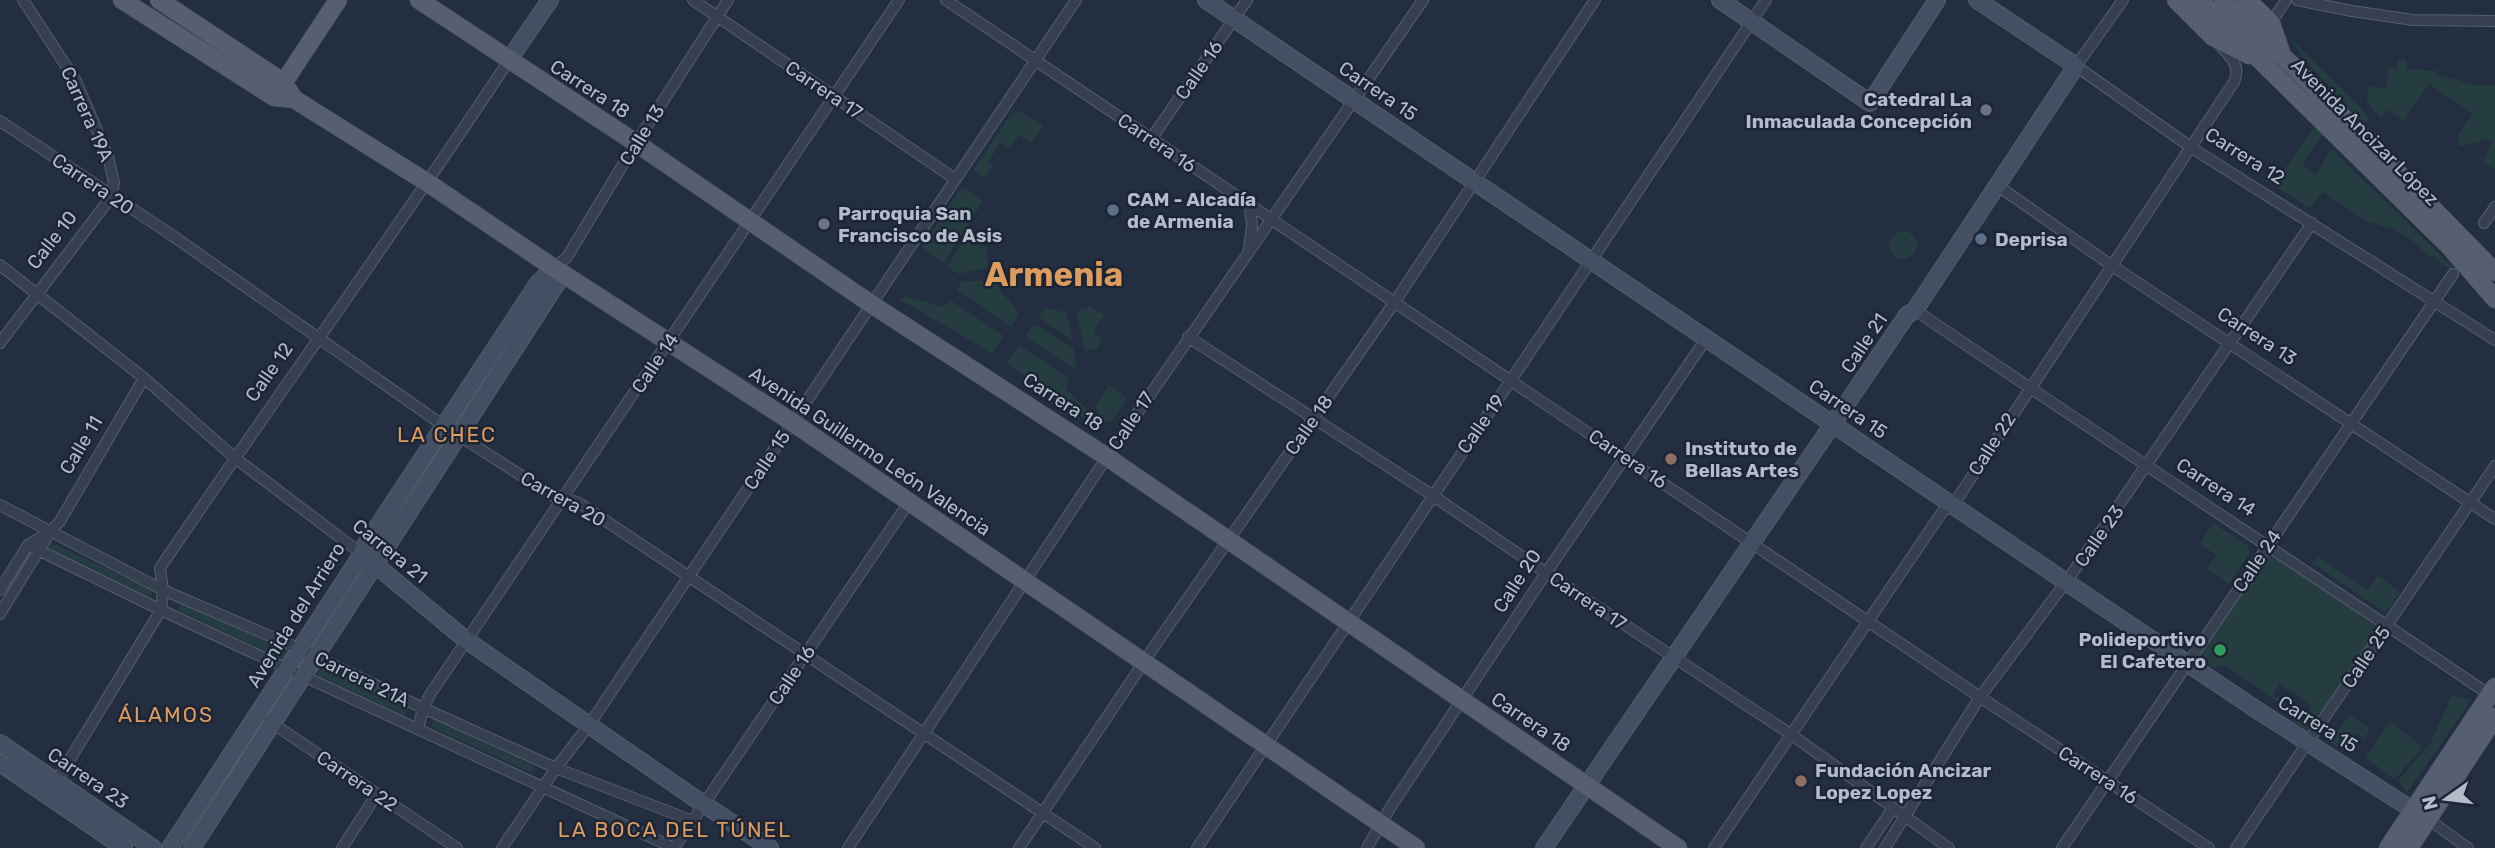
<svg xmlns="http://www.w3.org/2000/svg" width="2495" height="848" viewBox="0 0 2495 848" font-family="Rubik,sans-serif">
  <rect width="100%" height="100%" fill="#232e40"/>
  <path fill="#253c41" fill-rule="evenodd" d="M2290 38 2362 109 2370 120 2364 124 2304 59Z
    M2398 59 2407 60V69L2437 71 2438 74 2474 85H2495V169L2483 163 2492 140 2488 139 2459 147V134L2473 114 2429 84 2404 120 2388 110 2381 118 2367 102 2368 86 2385 89 2389 67 2397 68Z
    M1019 111 1043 126 1031 143 1019 135 1009 149 1000 143 989 161 994 165 985 178 973 170 1011 114Z
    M2320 118 2329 126 2302 165 2316 174 2332 149 2458 272 2456 275 2431 255 2429 256 2409 238 2390 228 2366 221 2323 192 2310 208 2274 185Z
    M962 187 983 201 944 263 921 248Z
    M1889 245a14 14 0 1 1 28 0a14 14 0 1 1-28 0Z
    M967 242 987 247V268L959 274 947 267 961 245Z
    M962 281H994L1019 314 1011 327 957 290Z
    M908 297 943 307 950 300 1004 336 992 353 899 299Z
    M1091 306 1104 315 1093 332 1102 338 1097 349 1084 351 1077 313 1080 309Z
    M1045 307 1067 313 1072 341 1038 316Z
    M1034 324 1073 348 1077 367 1073 368 1025 336Z
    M1018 345 1070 379 1065 388 1087 409 1089 422 1008 364V361Z
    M1109 385 1127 398 1112 421 1099 423 1096 405Z
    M2213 523 2248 546 2250 553 2229 584 2207 569 2216 555 2200 544Z
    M48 541 154 591 150 599 45 549Z
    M2270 553 2378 628 2307 732 2293 723 2291 711 2224 665 2213 668 2199 658ZM2280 684 2312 706 2304 717 2273 695Z
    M2317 556 2368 590 2378 576 2400 592 2386 613 2312 563Z
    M182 602 290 653 286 661 178 610Z
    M318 665 409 707 405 716 314 674Z
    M2452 695 2471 700 2407 793 2398 780 2430 744Z
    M2350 714 2370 729 2364 739 2356 733 2343 751 2330 742Z
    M434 718 535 766 531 773 431 727Z
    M2390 721 2423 747 2395 779 2365 758Z"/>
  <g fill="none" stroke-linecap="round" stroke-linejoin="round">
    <g stroke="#555e6e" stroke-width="12">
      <path id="street" d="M693 0 955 179
        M946 0 1980 697 2209 848
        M2123 0 2076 66 2192 148 2495 340
        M2297 0 2352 11 2413 20 2495 21
        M2271 23 2286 0
        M0 121 173 236 444 426 553 496 563 497 579 503 1095 848
        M1151 139 1247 0
        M1998 186 2111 265 2495 519
        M2484 223 2495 207
        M1249 249 1252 226 1250 207
        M0 265 144 378 235 458 362 554
        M554 268 567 257 636 143 728 0
        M1915 310C2105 440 2299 565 2490 695
        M1188 337 1432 495 1546 573 1792 735 1949 848
        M0 343 111 197 114 183 108 156 76 81 23 0
        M0 505 163 590 300 649 423 708 556 768 693 821
        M28 545 161 610 674 848
        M0 590 28 545 48 533
        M0 614 50 532 60 521 144 378
        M269 721 457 848
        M418 729 423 708 431 693 899 0
        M56 782 161 610 163 590 160 568C275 398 396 232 509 60
        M2428 819 2468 848
        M342 848 377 794
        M502 848 556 768 589 725 1076 0
        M674 848 909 502
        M848 848 1107 457 1423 0
        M1019 848 1158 641 1394 303 1595 0
        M1197 848 1766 0
        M1367 848 1390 808 1546 573 1706 339
        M1714 848 1943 511 1953 505 2234 82C2242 65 2229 56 2218 43
        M1866 848 1893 808
        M1885 848 1980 697 2071 575 2312 223
        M2062 848 2453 274
        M2236 848 2495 466"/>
    </g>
    <g stroke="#555e6e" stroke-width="18">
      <path id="secondary" d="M1206 0 2066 582 2257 710 2422 816
        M1720 0 1870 103 1937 0
        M509 60 550 0
        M367 558 466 640 693 797 770 848
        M0 743 153 848
        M0 763 124 848
        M170 848 362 554 364 547 538 283 554 268
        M192 848 563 274
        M1544 848 1907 315 1915 310 2076 66 1977 0"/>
    </g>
    <g stroke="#414959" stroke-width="19">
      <path id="primary" d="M122 0 274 97 294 99
        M159 0 283 82 294 99 428 183 554 268 792 422 1416 848
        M419 0 636 143 871 304 1107 457 1678 848
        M2176 0 2213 37 2249 55
        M2199 0 2449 246 2495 299
        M2223 0 2296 69 2495 272
        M2247 0 2271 23 2281 52
        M278 91 338 0
        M2388 848 2495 687
        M2409 848 2495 717"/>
    </g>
    <use href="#street" stroke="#374050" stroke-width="10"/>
    <use href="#secondary" stroke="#454f63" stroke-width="16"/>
    <use href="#primary" stroke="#555f70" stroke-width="18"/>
  </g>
  <g fill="#6b7280" stroke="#1c2535" stroke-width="2.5">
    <circle cx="1986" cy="110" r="7"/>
    <circle cx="824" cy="224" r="7"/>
  </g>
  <g fill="#5c6f8a" stroke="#1c2535" stroke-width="2.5">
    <circle cx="1113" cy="210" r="7"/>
    <circle cx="1981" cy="239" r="7"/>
  </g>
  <g fill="#8d6e63" stroke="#1c2535" stroke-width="2.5">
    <circle cx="1671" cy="459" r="7"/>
    <circle cx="1801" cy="781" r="7"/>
  </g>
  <circle fill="#2e9e5b" stroke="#1c2535" stroke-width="2.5" cx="2220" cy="650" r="7"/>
  <g text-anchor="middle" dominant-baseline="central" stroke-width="5" stroke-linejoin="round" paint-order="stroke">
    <g font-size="19" fill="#b4bbcb" stroke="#1c2535">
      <text transform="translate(1199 70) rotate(-55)">Calle 16</text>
      <text transform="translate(590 89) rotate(33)">Carrera 18</text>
      <text transform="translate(824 90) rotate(34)">Carrera 17</text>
      <text transform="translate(1378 91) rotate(34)">Carrera 15</text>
      <text transform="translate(87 114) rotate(66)">Carrera 19A</text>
      <text transform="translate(2365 132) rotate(45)">Avenida Ancizar López</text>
      <text transform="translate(642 135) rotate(-58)">Calle 13</text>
      <text transform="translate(1157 143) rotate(34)">Carrera 16</text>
      <text transform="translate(2245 156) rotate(32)">Carrera 12</text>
      <text transform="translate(93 184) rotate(34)">Carrera 20</text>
      <text transform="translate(52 240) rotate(-52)">Calle 10</text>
      <text transform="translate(2257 336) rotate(33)">Carrera 13</text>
      <text transform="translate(1864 343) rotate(-56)">Calle 21</text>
      <text transform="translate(655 363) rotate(-56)">Calle 14</text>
      <text transform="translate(269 372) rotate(-55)">Calle 12</text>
      <text transform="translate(1063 402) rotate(33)">Carrera 18</text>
      <text transform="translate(1848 409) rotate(34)">Carrera 15</text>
      <text transform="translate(1131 421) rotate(-56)">Calle 17</text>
      <text transform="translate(1481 424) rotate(-55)">Calle 19</text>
      <text transform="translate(1309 425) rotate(-55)">Calle 18</text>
      <text transform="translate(1992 444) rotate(-57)">Calle 22</text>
      <text transform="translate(81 445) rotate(-59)">Calle 11</text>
      <text transform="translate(870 451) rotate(34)">Avenida Guillermo León Valencia</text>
      <text transform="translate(1628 459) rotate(34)">Carrera 16</text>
      <text transform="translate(767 460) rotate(-56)">Calle 15</text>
      <text transform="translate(2216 487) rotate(33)">Carrera 14</text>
      <text transform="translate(563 499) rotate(29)">Carrera 20</text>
      <text transform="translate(2099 536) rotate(-55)">Calle 23</text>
      <text transform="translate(390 551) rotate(39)">Carrera 21</text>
      <text transform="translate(2257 561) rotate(-56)">Calle 24</text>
      <text transform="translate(1517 581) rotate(-57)">Calle 20</text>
      <text transform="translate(1588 601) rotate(34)">Carrera 17</text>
      <text transform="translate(296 615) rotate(-58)">Avenida del Arriero</text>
      <text transform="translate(2366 657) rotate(-56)">Calle 25</text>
      <text transform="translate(792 675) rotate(-56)">Calle 16</text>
      <text transform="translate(362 679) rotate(26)">Carrera 21A</text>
      <text transform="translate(1531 722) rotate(34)">Carrera 18</text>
      <text transform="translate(2318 724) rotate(32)">Carrera 15</text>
      <text transform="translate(2098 775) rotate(33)">Carrera 16</text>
      <text transform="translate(88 778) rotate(34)">Carrera 23</text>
      <text transform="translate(357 781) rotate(34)">Carrera 22</text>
    </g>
    <g font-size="19" font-weight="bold" fill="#b4bbcb" stroke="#1c2535" text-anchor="start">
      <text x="1972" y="99" text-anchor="end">Catedral La<tspan x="1972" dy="22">Inmaculada Concepción</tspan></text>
      <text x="1127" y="199">CAM - Alcadía<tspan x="1127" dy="22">de Armenia</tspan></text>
      <text x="838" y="213">Parroquia San<tspan x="838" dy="22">Francisco de Asis</tspan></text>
      <text x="1995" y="239">Deprisa</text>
      <text x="1685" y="448">Instituto de<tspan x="1685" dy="22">Bellas Artes</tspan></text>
      <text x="2206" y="639" text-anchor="end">Polideportivo<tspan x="2206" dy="22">El Cafetero</tspan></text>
      <text x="1815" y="770">Fundación Ancizar<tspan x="1815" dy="22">Lopez Lopez</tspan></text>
    </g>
    <g font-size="21" letter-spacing="2" fill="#db9c5e" stroke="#1c2535">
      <text x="447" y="434">LA CHEC</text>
      <text x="166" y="714">ÁLAMOS</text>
      <text x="675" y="829">LA BOCA DEL TÚNEL</text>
    </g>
    <g font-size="33" font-weight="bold" fill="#db9c5e" stroke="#1c2535">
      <text x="1054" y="274">Armenia</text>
    </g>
  </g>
  <g transform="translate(2446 799) rotate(256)" stroke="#1c2535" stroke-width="5" paint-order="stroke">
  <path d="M0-5L12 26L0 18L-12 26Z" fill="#b4bbcb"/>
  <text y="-10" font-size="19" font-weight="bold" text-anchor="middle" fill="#b4bbcb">N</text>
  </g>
</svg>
